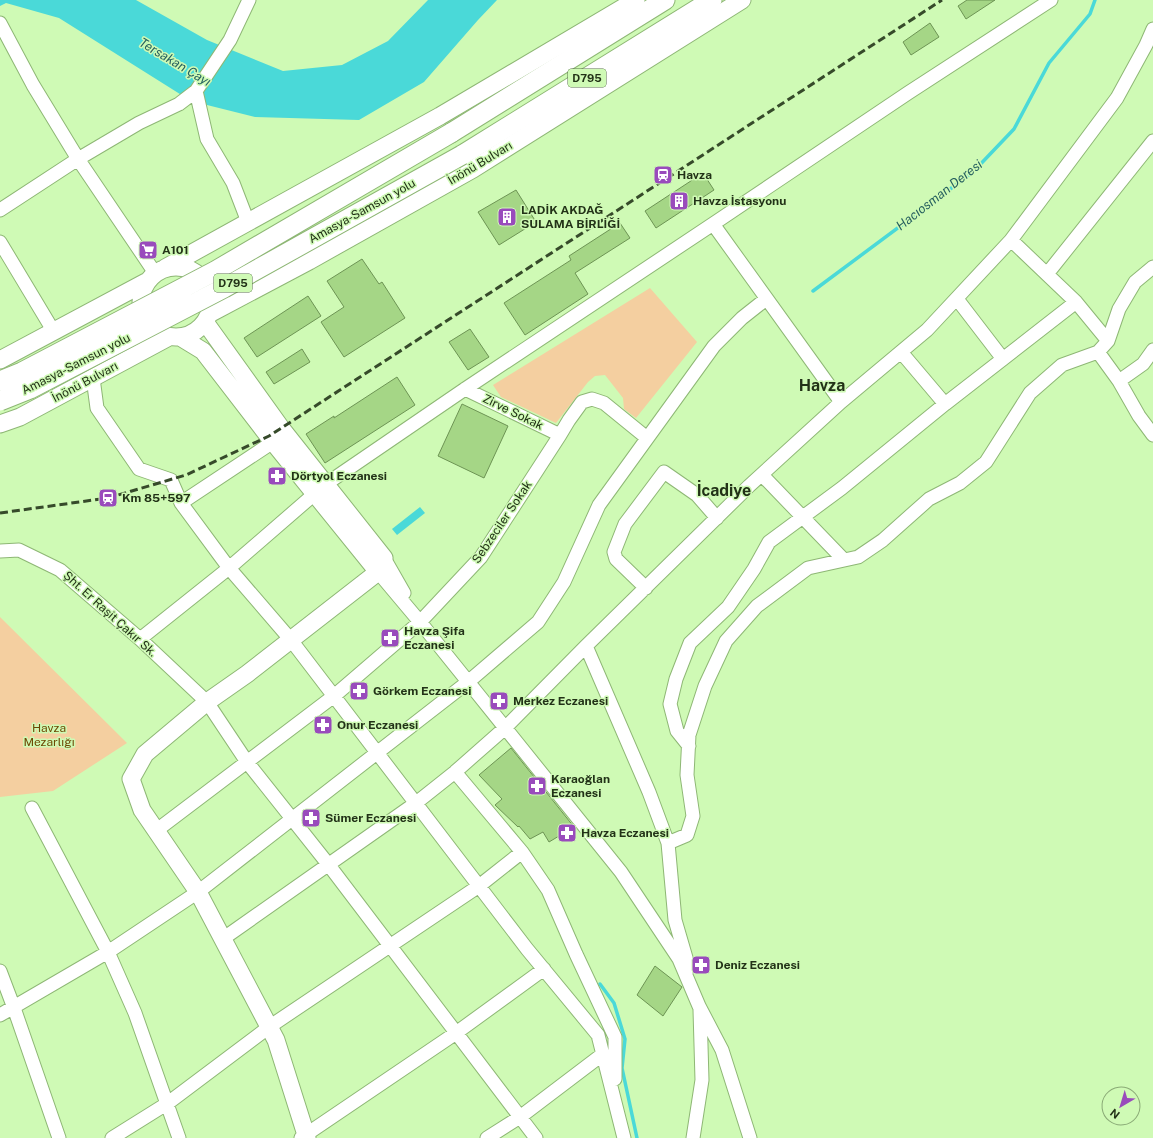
<svg xmlns="http://www.w3.org/2000/svg" width="1153" height="1138" viewBox="0 0 1153 1138" font-family="'Public Sans',sans-serif">
  <rect width="100%" height="100%" fill="#cffab5"/>
  <path fill="#f4cfa0" d="M650 288 697 342 636 418 624 409 623 398 605 375 595 376 588 382 556 423 501 397 493 385Z
    M0 617 127 743 53 791 0 797Z"/>
  <path fill="#4ad9d8" d="M0 0H136L207 40 283 71 342 65 388 41 428 0H497L478 20 424 82 359 120 255 117 191 101 59 18 6 3 0 6Z
    M420 507 425 513 397 535 392 529Z"/>
  <g fill="none" stroke-linecap="round" stroke-linejoin="round">
    <path stroke="#4ad9d8" stroke-width="3.5" d="M813 291 973 172 1014 129 1049 63 1090 14 1095 0
      M600 984 614 1003 625 1039 622 1068 637 1138"/>
  </g>
  <path fill="#a5d686" stroke="#6d9454" d="M967 0H995L966 19 958 6Z
    M930 23 939 37 911 55 903 42Z
    M703 173 714 190 656 228 645 211Z
    M516 190 536 222 499 245 478 212Z
    M620 223 630 238 575 273 588 294 525 335 504 303 571 260 569 256Z
    M362 259 379 284 382 282 405 318 344 357 321 322 344 307 327 281Z
    M308 296 321 316 257 357 244 338Z
    M470 329 489 357 468 370 449 342Z
    M302 349 310 362 274 384 266 372Z
    M397 377 415 405 325 463 306 434 334 416V418Z
    M462 404 508 426 484 478 438 456Z
    M511 748 574 827 549 842 543 832 530 839 519 826 518 827 495 805 502 799 479 775Z
    M655 966 682 987 663 1016 637 995Z"/>
  <g fill="none" stroke-linecap="round" stroke-linejoin="round">
    <g stroke="#8eb775" stroke-width="15">
      <path id="minor" d="M0 23 33 85 78 159 155 273
        M196 91 207 139 233 183 248 222
        M0 210 78 159 139 123 179 104 196 91 230 40 249 0
        M713 224 841 402
        M1011 240 1076 302 1108 341
        M0 242 54 332
        M1047 274 1153 141
        M957 299 1003 359
        M901 352 945 404
        M1098 352 1119 381 1139 416 1153 435
        M93 378 97 408 139 469 171 480 181 503 229 568 291 640 527 949 598 1035 624 1138
        M1119 381 1143 364 1153 350
        M465 389 560 435
        M762 475 844 560
        M181 503 273 442
        M0 551 19 550 60 570 140 639 207 702 247 762 328 864 536 1138
        M384 558 404 593
        M378 572 420 622 621 872 679 959 699 1006 722 1050 750 1138
        M646 588 616 559 614 552 625 524 664 472 697 495 717 518
        M140 639 229 568 326 484 465 389 713 224 908 93 1051 0
        M586 646 649 792 668 843 675 920 689 968
        M689 746 677 731 670 704 676 679 690 643 728 607 754 569 769 542 842 488 945 404 1076 302
        M455 772 522 852 548 890 576 954 615 1037V1079
        M32 808 108 952 135 1013 179 1138
        M157 830 334 696 420 622 481 557 560 435 569 420 582 402 592 399 604 403 647 438
        M668 843 687 835 693 816 687 775 689 735 705 686 726 641 757 606 808 568 858 557 883 540 929 499 960 483 986 462 1030 393 1062 365 1098 352 1108 341 1119 309 1135 282 1153 267
        M224 938 416 803 455 772 505 728 586 646 749 486 841 402 927 330 1011 240 1117 98 1146 45 1153 29
        M0 971 14 1008 59 1138
        M0 1015 108 952 198 892 468 682 538 622 564 582 599 505 714 346 742 318 766 299
        M112 1138 168 1103 269 1027 479 886 522 852
        M301 1138 456 1033 544 969
        M487 1138 520 1117 603 1054
        M693 1138 702 1080 700 1010"/>
    </g>
    <g stroke="#8eb775" stroke-width="19">
      <path id="major" d="M141 302a35 35 0 1 1 70 0a35 35 0 1 1-70 0Z
        M165 268 440 116 636 0
        M209 314 309 261 473 169 742 0
        M205 322 281 428 384 558 378 572 247 674 207 702 145 754 131 779 142 810 198 892 276 1040 307 1138
        M180 337 203 351 273 442 378 572
        M0 360 146 282
        M0 424 20 417 169 337"/>
    </g>
    <g stroke="#8eb775" stroke-width="21">
      <path id="highway" d="M451 133 665 0
        M462 155 712 0"/>
    </g>
    <use href="#minor" stroke="#fff" stroke-width="13"/>
    <use href="#major" stroke="#fff" stroke-width="17"/>
    <use href="#highway" stroke="#fff" stroke-width="19"/>
    <path stroke="#364a2a" stroke-width="3" stroke-dasharray="8 4" stroke-linecap="butt" d="M0 513 108 498 186 475 269 436 942 0"/>
    <g stroke="#8eb775" stroke-width="21" stroke-linecap="butt">
      <path id="highway-bridge" d="M0 381 22 372 215 271 451 133
        M0 401 30 389 224 288 462 155"/>
    </g>
    <use href="#highway-bridge" stroke="#fff" stroke-width="19"/>
  </g>
  <defs>
    <g id="station-square" transform="scale(1)"><rect x="-9" y="-9" width="18" height="18" rx="4" fill="#994bbc" stroke="#cffab5"/><path d="M-3-6H3Q5-6 5-4V2Q5 4 3 4L4.5 6H3L1.5 4h-3L-3 6H-4.5L-3 4Q-5 4-5 2V-4Q-5-6-3-6ZM-3.5-4v3h7v-3ZM-3.5 1v1.5H-2V1ZM2 1v1.5H3.5V1Z" fill="#fff"/></g>
    <g id="building-square" transform="scale(1)"><rect x="-9" y="-9" width="18" height="18" rx="4" fill="#994bbc" stroke="#cffab5"/><path d="M-4-6H4V6H1V3H-1V6H-4ZM-2.5-4.3h1.7v1.8h-1.7ZM.8-4.3h1.7v1.8H.8ZM-2.5-1h1.7V.8h-1.7ZM.8-1h1.7V.8H.8Z" fill="#fff"/></g>
    <g id="supermarket-square" transform="scale(1)"><rect x="-9" y="-9" width="18" height="18" rx="4" fill="#994bbc" stroke="#cffab5"/><path d="M-6-5.5h2.5l.6 2H6L4.5 2H-2.5L-4.4-4H-6ZM-1.5 3.2a1.3 1.3 0 1 0 .1 0ZM3 3.2a1.3 1.3 0 1 0 .1 0Z" fill="#fff"/></g>
    <g id="pharmacy-square" transform="scale(1)"><rect x="-9" y="-9" width="18" height="18" rx="4" fill="#994bbc" stroke="#cffab5"/><path d="M-2-6h4v4h4v4h-4v4h-4v-4h-4v-4h4Z" fill="#fff"/></g>
  </defs>
  <g fill-rule="evenodd">
    <use href="#station-square" x="663" y="175"/>
    <use href="#building-square" x="679" y="201"/>
    <use href="#building-square" x="507" y="217"/>
    <use href="#supermarket-square" x="148" y="250"/>
    <use href="#pharmacy-square" x="277" y="476"/>
    <use href="#station-square" x="108" y="498"/>
    <use href="#pharmacy-square" x="390" y="638"/>
    <use href="#pharmacy-square" x="359" y="691"/>
    <use href="#pharmacy-square" x="499" y="701"/>
    <use href="#pharmacy-square" x="323" y="725"/>
    <use href="#pharmacy-square" x="537" y="786"/>
    <use href="#pharmacy-square" x="311" y="818"/>
    <use href="#pharmacy-square" x="567" y="833"/>
    <use href="#pharmacy-square" x="701" y="965"/>
  </g>
  <g text-anchor="middle" dominant-baseline="central" stroke-width="3" stroke-linejoin="round" paint-order="stroke">
    <g fill="#cffab5" stroke="#566e46" stroke-width="1">
      <rect x="568" y="69" width="38" height="18" rx="3"/>
      <rect x="214" y="274" width="38" height="18" rx="3"/>
    </g>
    <g font-size="11" font-weight="bold" fill="#223217">
      <text x="587" y="78">D795</text>
      <text x="233" y="283">D795</text>
    </g>
    <g font-size="12" fill="#223217" stroke="#cffab5">
      <text transform="translate(480 163) rotate(-31)">İnönü Bulvarı</text>
      <text transform="translate(362 211) rotate(-29)">Amasya-Samsun yolu</text>
      <text transform="translate(76 364) rotate(-27)">Amasya-Samsun yolu</text>
      <text transform="translate(85 382) rotate(-28)">İnönü Bulvarı</text>
      <text transform="translate(513 412) rotate(26)">Zirve Sokak</text>
      <text transform="translate(502 522) rotate(-56)">Sebzeciler Sokak</text>
      <text transform="translate(110 614) rotate(42)">Şht. Er Raşit Çakır Sk.</text>
    </g>
    <g font-size="12" font-weight="bold" fill="#223217" stroke="#cffab5" text-anchor="start">
      <text x="677" y="175">Havza</text>
      <text x="693" y="201">Havza İstasyonu</text>
      <text x="521" y="210">LADİK AKDAĞ<tspan x="521" dy="14">SULAMA BİRLİĞİ</tspan></text>
      <text x="162" y="250">A101</text>
      <text x="291" y="476">Dörtyol Eczanesi</text>
      <text x="122" y="498">Km 85+597</text>
      <text x="404" y="631">Havza Şifa<tspan x="404" dy="14">Eczanesi</tspan></text>
      <text x="373" y="691">Görkem Eczanesi</text>
      <text x="513" y="701">Merkez Eczanesi</text>
      <text x="337" y="725">Onur Eczanesi</text>
      <text x="551" y="779">Karaoğlan<tspan x="551" dy="14">Eczanesi</tspan></text>
      <text x="325" y="818">Sümer Eczanesi</text>
      <text x="581" y="833">Havza Eczanesi</text>
      <text x="715" y="965">Deniz Eczanesi</text>
    </g>
    <g font-size="12" fill="#6d4703" stroke="#cffab5">
      <text x="49" y="728">Havza<tspan x="49" dy="14">Mezarlığı</tspan></text>
    </g>
    <g font-size="13" font-style="italic" fill="#26605f" stroke="#cffab5">
      <text transform="translate(175 62) rotate(31)">Tersakan Çayı</text>
      <text transform="translate(939 195) rotate(-38)">Hacıosman Deresi</text>
    </g>
    <g font-size="16" font-weight="bold" fill="#223217" stroke="#cffab5">
      <text x="822" y="385">Havza</text>
      <text x="724" y="490">İcadiye</text>
    </g>
  </g>
  <g transform="translate(1121 1106) rotate(218)"><circle r="19" fill="#cffab5" stroke="#8aaa76"/>
  <path d="M0-3L7 15L0 10L-7 15Z" fill="#994bbc"/>
  <text y="-6" font-size="11" font-weight="bold" text-anchor="middle" fill="#223217">N</text>
  </g>
</svg>
